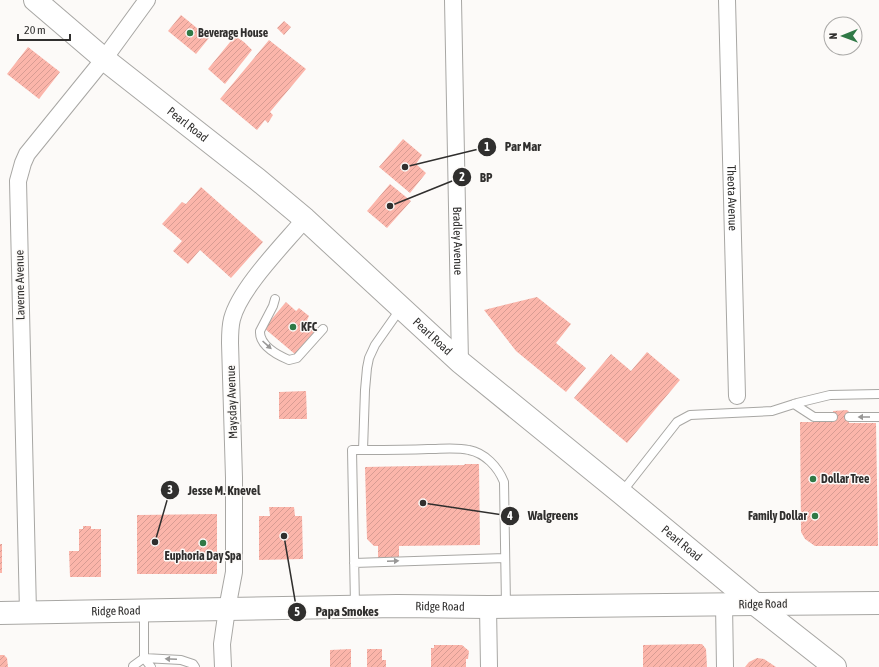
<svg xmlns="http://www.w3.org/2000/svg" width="879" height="667" viewBox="0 0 879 667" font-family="'Asap Condensed',sans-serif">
  <defs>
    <pattern id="building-hatch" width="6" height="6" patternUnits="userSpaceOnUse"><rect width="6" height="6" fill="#fbb5aa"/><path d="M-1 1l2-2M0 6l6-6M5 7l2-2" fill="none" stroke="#d79c93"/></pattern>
  </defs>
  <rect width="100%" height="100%" fill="#fcfaf8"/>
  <path fill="url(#building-hatch)" d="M181 15 209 38 196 54 168 31Z
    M284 21 291 27 284 35 277 28Z
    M235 36 244 42 252 50 225 84 208 69Z
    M269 40 306 69 270 112 273 115 268 123 265 120 257 130 220 99Z
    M28 47 60 72 39 99 7 74Z
    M403 139 422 155 416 164 426 173 410 193 379 167Z
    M390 184 411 201 387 228 367 211Z
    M201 187 263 242 231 278 200 250 188 264 173 251 182 241 162 224 182 202 186 204Z
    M537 297 571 324 556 343 586 368 566 392 516 351 484 310Z
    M286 302 296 311 299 308 309 316 307 320 318 329 296 355 264 328Z
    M647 352 680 380 627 443 574 398 611 354 631 371Z
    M306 391 307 419H279V392Z
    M847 410 849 412V423H876L878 546H815L805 539 801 532 800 422H833V411Z
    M464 464H479L480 545 399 546V558L389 557 378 558V546H374L367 539 365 467 465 465Z
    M269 507H294L295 516H302L303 559 259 560V516H270Z
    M217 514V574H137V515Z
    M83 526H91V529H101V577H70L69 551H79V529H83Z
    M0 544H2V573H0Z
    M702 644 706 649 707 667H643V645Z
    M434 645H462L469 651 468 659H466V667H431V648H434Z
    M351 649V667H330V650Z
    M367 649H382V660H386V667H367Z
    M0 655H4L7 658 8 667H0Z
    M757 658 764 659 776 667H745L749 662Z"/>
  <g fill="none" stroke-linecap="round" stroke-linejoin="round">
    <g stroke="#a8a7a4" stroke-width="10">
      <path id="lane" d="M275 299 273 306 260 331C259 345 277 355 289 360L297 358 323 329
        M794 404 814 417H833
        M849 417H879
        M363 450C385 450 406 450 428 449 441 449 456 447 469 450 485 453 498 467 504 482L506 606
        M622 492 677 422 690 415 772 411 797 403 830 395 879 394
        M354 563 505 558
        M355 605 352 450H363L365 390 367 368 369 358 375 345 401 308
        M144 611V658L151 667
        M133 667V666L144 658 181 660 193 664 195 667"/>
    </g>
    <g stroke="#a8a7a4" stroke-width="18">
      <g id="street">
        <path id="s1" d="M453 0 460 362"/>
        <path id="s2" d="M727 0 737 396"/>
        <path d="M724 604 725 667"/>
        <path d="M488 607 489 667"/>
        <path d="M28 612 18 181 23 163 27 154 104 59 147 0"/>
        <path d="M223 667 222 644 227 609 234 572V478L230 343C230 335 230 327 232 319 240 288 284 244 305 219"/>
      </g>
    </g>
    <g stroke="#a8a7a4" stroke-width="24">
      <g id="secondary">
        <path id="s3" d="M0 613 397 606 488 607 755 604"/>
      </g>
    </g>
    <g stroke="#a8a7a4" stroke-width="24">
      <g id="primary">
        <path id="s4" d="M35 0 104 59 257 179 305 219 460 362 621 493 755 604 835 667"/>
        <path d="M755 604 879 603"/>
      </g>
    </g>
    <use href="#lane" stroke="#fff" stroke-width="8"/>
    <use href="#street" stroke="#fff" stroke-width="16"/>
    <use href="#secondary" stroke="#fff" stroke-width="22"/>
    <use href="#primary" stroke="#fff" stroke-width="22"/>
  </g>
  <defs><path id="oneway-solid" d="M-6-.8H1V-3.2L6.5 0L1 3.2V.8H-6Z"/></defs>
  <g fill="#989796">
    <use href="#oneway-solid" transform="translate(267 345) rotate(42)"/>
    <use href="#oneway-solid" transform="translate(864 417) rotate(180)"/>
    <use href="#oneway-solid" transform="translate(393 561) rotate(-2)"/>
    <use href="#oneway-solid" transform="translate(171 659) rotate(-177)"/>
  </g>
  <g fill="#307946" stroke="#fcfaf8" stroke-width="1.5">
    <circle cx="190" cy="33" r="4"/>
    <circle cx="293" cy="327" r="4"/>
    <circle cx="813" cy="479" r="4"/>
    <circle cx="815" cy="516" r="4"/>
    <circle cx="203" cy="543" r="4"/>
  </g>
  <g text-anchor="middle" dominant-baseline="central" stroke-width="3" stroke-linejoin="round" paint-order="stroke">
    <g font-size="12" font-weight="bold" fill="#302f2e" stroke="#fcfaf8" text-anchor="start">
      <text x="198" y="33">Beverage House</text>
      <text x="301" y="327">KFC</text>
      <text x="821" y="479">Dollar Tree</text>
      <text x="807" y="516" text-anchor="end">Family Dollar</text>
      <text x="203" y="556" text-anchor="middle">Euphoria Day Spa</text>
    </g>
    <g font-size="12" fill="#302f2e" stroke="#fcfaf8">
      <text stroke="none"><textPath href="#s4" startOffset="197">Pearl Road</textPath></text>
      <text stroke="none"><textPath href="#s2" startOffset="198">Theota Avenue</textPath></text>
      <text stroke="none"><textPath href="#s1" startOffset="241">Bradley Avenue</textPath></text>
      <text transform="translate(20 285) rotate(-91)">Laverne Avenue</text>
      <text stroke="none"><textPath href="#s4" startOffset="521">Pearl Road</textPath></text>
      <text transform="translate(232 402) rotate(-92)">Maysday Avenue</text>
      <text stroke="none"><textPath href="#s4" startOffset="845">Pearl Road</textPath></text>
      <text transform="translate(763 604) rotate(-1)">Ridge Road</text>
      <text stroke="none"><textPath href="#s3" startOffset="440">Ridge Road</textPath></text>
      <text stroke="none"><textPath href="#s3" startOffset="116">Ridge Road</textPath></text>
    </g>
  </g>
  <path fill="none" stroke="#302f2e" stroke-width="1.5" d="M405 167L487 147M390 206L462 177M155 542L170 490M423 503L510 516M284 536L297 612"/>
  <g fill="#302f2e" stroke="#fcfaf8" stroke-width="1.5">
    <circle cx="405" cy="167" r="4"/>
    <circle cx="390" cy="206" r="4"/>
    <circle cx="155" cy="542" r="4"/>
    <circle cx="423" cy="503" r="4"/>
    <circle cx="284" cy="536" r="4"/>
    <circle cx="487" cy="147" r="10"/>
    <circle cx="462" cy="177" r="10"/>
    <circle cx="170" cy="490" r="10"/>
    <circle cx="510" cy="516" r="10"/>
    <circle cx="297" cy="612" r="10"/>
  </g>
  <g font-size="12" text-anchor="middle" font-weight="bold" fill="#fff">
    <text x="487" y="151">1</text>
    <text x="462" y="181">2</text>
    <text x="170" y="494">3</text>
    <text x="510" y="520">4</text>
    <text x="297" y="616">5</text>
  </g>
  <g font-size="13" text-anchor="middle" font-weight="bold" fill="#302f2e" stroke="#fcfaf8" stroke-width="3" stroke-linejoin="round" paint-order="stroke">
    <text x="523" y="151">Par Mar</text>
    <text x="486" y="182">BP</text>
    <text x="224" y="495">Jesse M. Knevel</text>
    <text x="553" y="520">Walgreens</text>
    <text x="347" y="616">Papa Smokes</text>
  </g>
  <g transform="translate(843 36) rotate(269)"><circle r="19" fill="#fcfaf8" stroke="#aaa9a7"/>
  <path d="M0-3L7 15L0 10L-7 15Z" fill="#307946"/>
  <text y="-6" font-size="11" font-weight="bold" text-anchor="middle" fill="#302f2e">N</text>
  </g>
  <path d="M18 34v6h52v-6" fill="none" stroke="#302f2e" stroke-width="2"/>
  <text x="24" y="34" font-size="12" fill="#302f2e" stroke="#fcfaf8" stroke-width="3" paint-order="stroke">20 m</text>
</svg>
